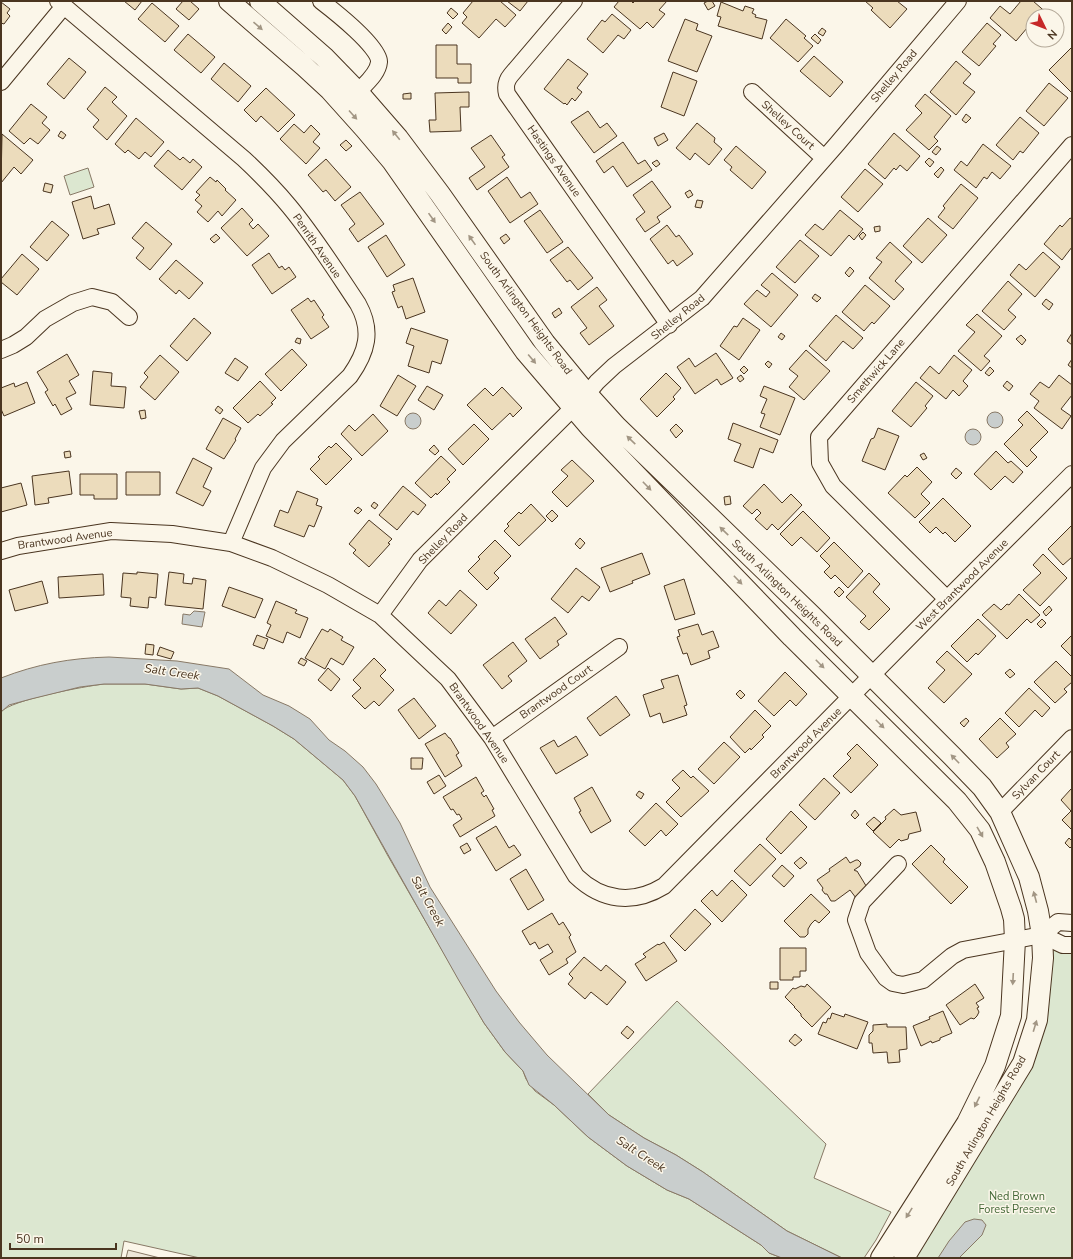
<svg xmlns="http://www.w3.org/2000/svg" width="1073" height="1259" viewBox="0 0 1073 1259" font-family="'Nunito Sans',sans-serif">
  <rect width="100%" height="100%" fill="#fbf6e9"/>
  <path fill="#dce7d0" stroke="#887966" d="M88 168 94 187 70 195 64 176Z
    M104 684H145L181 689 198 688 218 696 273 726 294 739 343 780 355 796 388 856 484 1023 505 1052 523 1071 526 1079 535 1091 554 1105 588 1137 627 1166 667 1190 689 1199 761 1245 769 1253 782 1258H200L124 1241 121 1258H1V712C10 700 86 686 104 684Z
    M1042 935 1072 943V1258H904L1023 1063Z
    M677 1001 826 1144 814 1178 891 1212 876 1240 864 1258H842L787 1231 703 1172 676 1155 644 1138 609 1115 588 1094Z"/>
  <path fill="#ede7d9" stroke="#887966" d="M128 1250 160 1258H126Z"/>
  <path fill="#c9cecd" stroke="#887966" d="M987 420a8 8 0 1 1 16 0a8 8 0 1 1-16 0Z
    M405 421a8 8 0 1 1 16 0a8 8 0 1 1-16 0Z
    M965 437a8 8 0 1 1 16 0a8 8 0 1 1-16 0Z
    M194 611 205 612 202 627 182 624 183 614 190 615Z
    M109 657 177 661 229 669 263 695 289 706 310 719 329 740 345 751 363 767 376 784 400 823 430 887 496 991 519 1022 547 1055 609 1115 644 1138 676 1155 703 1172 787 1231 842 1258H782L769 1253 761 1245 689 1199 667 1190 627 1166 588 1137 554 1105 529 1085 523 1071 505 1052 484 1023 458 979 355 796 343 780 294 739 273 726 218 696 198 688 181 689 145 684H104L80 687 31 699 9 705 1 712V678C37 664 70 658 109 657Z
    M974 1219 982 1220 986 1225 982 1235 959 1258H938L949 1241 965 1222Z"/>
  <path fill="#ecdcbc" stroke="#4a3520" d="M124 1H142L135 10Z
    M183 1H190L199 9 189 20 176 9Z
    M473 1H500L516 15 505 27 496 19 479 38 462 23 467 17 463 13Z
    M507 1H528L520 11Z
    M619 1H631L633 3 635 1H667L659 10 665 14 653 28 647 22 640 29 614 7Z
    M708 1H712L715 6 708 10 704 3Z
    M865 1H897L907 9 890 28 871 10 873 8Z
    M1021 1H1033L1049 15 1033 16V21L1016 41 990 18 1000 6 1010 14Z
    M1 2 10 9 7 13 10 16 4 24 1 23Z
    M721 2 743 11 745 6 754 9 752 13 756 15 755 17 767 20 762 39 718 26 721 17 717 16Z
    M152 3 179 26 165 42 138 19Z
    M451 8 458 14 453 19 447 13Z
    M612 14 631 30 624 39 618 35 603 53 587 39 602 20 605 22Z
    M685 19 698 24 696 30 712 36 697 72 668 61Z
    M786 19 806 36 804 38 813 46 798 62 770 38Z
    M448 23 452 27 446 34 442 30Z
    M987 23 1001 35 993 44 996 46 979 66 962 52Z
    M822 28 826 31 823 36 818 33Z
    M188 34 215 57 201 73 174 50Z
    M815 34 821 40 818 44 811 38Z
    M436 45H457V64H471V83H458V78H436Z
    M1072 47V93L1049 70Z
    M814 56 843 82 830 97 800 71Z
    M69 58 86 72 64 99 47 84Z
    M568 59 588 74 577 88 582 92 575 101 572 98 567 105 565 103 564 104 544 89Z
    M956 61 971 74 963 83 975 92 956 115 930 92Z
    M224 63 251 86 238 102 211 79Z
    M673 72 697 81 684 116 661 107Z
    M1049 83 1068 98 1044 126 1026 111Z
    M105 87 117 97 112 102 127 116 107 140 93 127 99 120 87 109Z
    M266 88 295 115 278 132 261 116 256 122 244 110Z
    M469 92V107H460L461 131 430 132 429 120H436L435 93Z
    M411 93V99H403V94Z
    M925 94 951 116 934 137 938 141 929 150 906 130 922 113 915 106Z
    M31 104 47 117 42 123 50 130 38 144 30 138 24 144 9 131Z
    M588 111 600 128 607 123 617 136 594 153 571 122Z
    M966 114 971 118 966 123 962 120Z
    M1020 117 1039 133 1023 153 1020 151 1013 160 996 145Z
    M136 118 164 142 151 157 145 152 139 159 128 150 125 153 115 144Z
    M697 123 715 138 714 142 722 149 709 165 695 153 690 160 676 148Z
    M294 124 304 133 311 125 320 134 313 142 320 148 306 164 280 139Z
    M61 131 66 135 63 139 58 136Z
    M664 133 668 140 658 146 654 138Z
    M894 133 920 156 907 171 900 165 896 170 894 168 885 179 868 164Z
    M2 134 33 160 21 174 14 167 1 183Z
    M491 135 505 155 502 157 509 167 477 190 469 178 485 167 471 148Z
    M346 140 352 146 346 151 340 145Z
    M623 142 638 164 645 160 652 170 627 187 613 166 604 173 596 161Z
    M983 144 1011 166 1000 179 992 172 987 179 984 177 976 188 954 170 961 161 967 166Z
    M736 146 766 172 752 189 730 170 732 167 724 160Z
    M937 146 941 149 936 155 932 152Z
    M168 150 180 160 183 157 190 163 193 159 202 167 182 190 154 166Z
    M929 158 934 162 930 167 925 162Z
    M326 159 351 187 335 201 326 190 323 192 308 175Z
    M657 160 660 164 656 167 652 163Z
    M941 167 944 170 938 178 934 174Z
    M865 169 883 184 858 212 841 197Z
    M210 177 216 182 217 180 226 189 225 190 236 200 222 216 218 211 208 222 197 212 202 206 195 200 200 195 196 192Z
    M507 177 521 198 530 192 538 204 510 223 488 191Z
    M652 181 671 207 657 217 660 222 645 232 636 219 645 212 633 195Z
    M45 183 53 185 51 193 43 191Z
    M961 184 978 198 953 229 938 217 945 208 943 206Z
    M690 190 693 195 688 198 685 193Z
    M360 192 384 224 358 242 349 229 355 224 341 205Z
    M91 196 94 209 109 204 115 224 97 229 99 234 83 239 72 202Z
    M697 200 703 201 701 208 695 207Z
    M242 208 253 220 249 224 253 229 258 224 269 236 247 256 221 228Z
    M540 210 563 242 547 253 524 221Z
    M840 210 863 229 854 240 849 235 831 256 805 235 815 224 823 230Z
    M928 218 947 235 922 263 903 246Z
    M1070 218 1072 219V247L1062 260 1044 244 1060 225 1062 227Z
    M52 221 69 235 47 261 30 247Z
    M146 222 172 244 150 270 136 258 144 248 132 238Z
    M667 225 676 237 679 235 693 254 677 266 673 260 668 264 650 239Z
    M880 226V231L875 232 874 227Z
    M863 232 866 235 862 240 859 236Z
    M216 234 220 238 214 243 210 239Z
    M506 234 510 239 504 244 500 238Z
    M386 235 405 265 387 277 368 247Z
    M800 240 819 256 795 283 776 267Z
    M890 242 912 262 895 281 904 289 894 300 869 278 882 262 876 258Z
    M568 247 593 278 578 290 570 280 567 282 550 260Z
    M1043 252 1060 267 1035 297 1010 275 1019 264 1026 270Z
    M269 253 279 268 282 266 285 270 289 267 296 277 272 294 252 265Z
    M22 254 39 269 17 295 1 282V279Z
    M176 260 203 283 189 299 179 290 176 294 159 279Z
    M850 267 854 271 849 277 845 273Z
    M772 273 798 295 771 327 744 304 757 290 766 297 770 292 761 285Z
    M413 278 425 312 406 319 402 306 398 308 392 292 395 291 393 285Z
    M1008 281 1022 294 1008 310 1016 317 1004 330 982 311Z
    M865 285 890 306 874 324 872 322 864 331 842 312Z
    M597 287 607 300 599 306 614 326 589 345 580 333 587 328 571 307Z
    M815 294 821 298 817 302 812 298Z
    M308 298 311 302 314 300 324 315 322 317 329 327 311 339 291 310Z
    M1046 299 1053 304 1049 310 1042 304Z
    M559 308 562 313 555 318 552 313Z
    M977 314 1002 336 984 356 990 361 981 371 958 351 975 332 966 325Z
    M836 315 863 338 853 349 843 341 826 361 809 346Z
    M194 318 211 333 187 361 170 346Z
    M743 318 760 330 739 360 720 346 734 326 737 327Z
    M411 328 448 340 441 364 432 361 429 373 408 366 414 346 406 343Z
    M781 333 785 336 782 340 778 337Z
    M1072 333V345L1067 341Z
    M1021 335 1026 340 1022 345 1016 339Z
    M297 338 301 339 300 344 295 342Z
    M292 349 307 365 281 391 265 374Z
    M806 350 830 371 804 400 789 387 798 376 789 369Z
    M716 353 733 378 721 385 717 379 695 394 677 367 689 358 695 367Z
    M67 354 79 375 69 381 76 393 66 398 72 409 61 415 55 404 53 406 45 392 48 390 37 372Z
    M160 355 179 372 155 400 140 387 148 377 144 373Z
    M954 355 972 370 963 381 968 386 959 396 953 390 946 399 920 378 930 366 939 374Z
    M235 358 248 367 238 381 225 373Z
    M1072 359V368L1068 365Z
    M768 361 772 364 769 368 765 364Z
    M744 366 748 370 744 374 740 370Z
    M990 367 994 371 989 376 985 373Z
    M93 371 112 373 111 386 126 387 124 408 90 405Z
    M666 373 681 388 673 397 675 399 657 417 640 399Z
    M398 375 416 386 397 416 380 406Z
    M741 375 744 379 740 382 737 378Z
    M1059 375 1072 385V395L1061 409 1071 416 1062 429 1034 408 1039 401 1030 394 1040 382 1049 388Z
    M260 381 276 398 271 403 273 404 260 416 258 414 248 423 233 408Z
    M1007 381 1013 386 1009 391 1003 386Z
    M27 382 35 403 4 416 1 409V388L14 383 15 387Z
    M916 382 933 396 925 406 927 408 911 427 892 411Z
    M427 386 443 395 434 410 418 400Z
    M764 386 795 398 780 435 760 427 765 414 761 413 767 399 760 396Z
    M502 387 522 408 513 417 510 413 492 430 467 405 485 388 493 396Z
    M218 406 223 410 220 414 215 410Z
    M145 410 146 418 141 419 139 411Z
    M1027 411 1048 432 1030 450 1037 457 1027 467 1004 444 1023 425 1018 420Z
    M373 414 388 431 362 456 341 434 349 425 355 431Z
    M223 418 241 428 235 439 236 440 224 459 206 449Z
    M733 423 778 440 773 453 760 448 753 468 734 461 741 444 728 439Z
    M474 424 489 439 463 465 448 449Z
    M676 424 683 431 676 438 670 430Z
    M878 428 899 436 885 470 862 461 871 439 874 438Z
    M336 443 352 459 326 485 310 469 320 459 318 457 329 446 331 448Z
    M434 445 439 451 435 455 429 450Z
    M70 451 71 457 65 458 64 452Z
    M996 451 1008 463 1011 461 1023 472 1013 483 1005 476 991 490 974 474Z
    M924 453 927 458 923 460 920 455Z
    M441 456 456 470 447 479 450 482 437 495 436 493 431 498 415 483Z
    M193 458 212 468 203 487 211 491 203 506 176 493Z
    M572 460 594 481 567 507 552 492 568 476 561 470Z
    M917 467 932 482 921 494 930 503 915 518 888 493 905 475 907 477Z
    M956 468 962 473 956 479 951 474Z
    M69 471 72 494 48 498 49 503 35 505 32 476Z
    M126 472H160V495H126Z
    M80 474H117V499H94V495H80Z
    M21 483 27 505 1 512V488Z
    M764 484 782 503 791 494 802 505 778 530 772 524 767 530 755 519 761 513 757 509 752 514 743 506Z
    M403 486 426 505 418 515 413 511 397 530 379 515Z
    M297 491 318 499 316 505 322 507 314 527 309 525 304 537 274 526 280 510 288 513Z
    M730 496 731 504 725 505 724 497Z
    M943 498 971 526 955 542 945 532 943 534 936 527 930 533 919 522Z
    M374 502 378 505 375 509 371 506Z
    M531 504 546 520 519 546 504 531 509 526 507 524 519 512 521 514Z
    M358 507 362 510 358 514 354 511Z
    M552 510 558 516 552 522 546 516Z
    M803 511 830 538 817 552 801 537 792 546 780 534Z
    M369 520 392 539 388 543 390 544 369 567 353 553 356 550 349 544Z
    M1072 525V557L1063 565 1048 549Z
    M580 538 585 543 580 549 575 544Z
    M495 540 511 556 494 573 499 578 487 590 468 571 480 559 478 557Z
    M834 542 863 571 848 588 835 575 831 579 824 572 830 566 820 556Z
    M642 553 650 574 632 581 633 583 610 592 601 568Z
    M1043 554 1067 578 1040 606 1023 590 1041 573 1033 565Z
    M576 568 600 587 589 601 582 596 568 613 551 599Z
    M137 572 158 574 156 598 149 597 148 608 130 606 131 598 121 597 123 573 137 574Z
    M169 572 184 574 183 583 192 584 193 578 206 580 203 609 165 605Z
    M869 573 880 584 873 592 890 609 869 630 860 622 866 616 846 597Z
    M103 574 104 595 59 598 58 577Z
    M684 579 695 614 675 620 664 586Z
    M42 581 48 603 15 611 9 590Z
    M229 587 263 599 255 618 222 606Z
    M839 587 844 592 839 597 834 592Z
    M460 590 477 605 451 634 428 613 439 600 446 606Z
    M1019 594 1040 615 1031 623 1027 619 1007 639 982 615 994 604 1001 610 1007 604 1009 605Z
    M276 601 297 610 295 613 308 618 300 638 287 632 283 643 266 636 271 625 267 623Z
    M1049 606 1052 610 1046 616 1043 612Z
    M555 617 567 634 557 641 559 645 540 659 525 639Z
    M978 619 996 636 978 655 976 653 967 662 951 646Z
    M1042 619 1046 623 1041 628 1037 624Z
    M698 624 702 635 713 631 719 647 708 651 710 658 691 665 687 653 683 654 677 637 680 636 678 630Z
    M322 629 328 632 330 629 343 637 341 640 354 647 343 665 331 658 325 669 305 658Z
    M257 635 268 639 264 649 253 645Z
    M1072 635V657L1061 646Z
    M513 642 527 661 508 676 512 681 502 689 483 665Z
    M146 644 154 645 153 655 145 654Z
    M160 647 174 652 171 659 157 655Z
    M947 651 972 674 944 703 928 688 945 670 936 662Z
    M301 658 307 661 304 666 298 663Z
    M374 658 386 670 380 676 394 690 379 706 374 701 365 709 352 696 361 688 353 680Z
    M1056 661 1072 677V682L1064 689 1067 692 1055 703 1034 682Z
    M328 668 340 679 331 691 318 680Z
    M1010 669 1015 674 1010 678 1005 673Z
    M785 672 807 694 796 706 790 700 774 716 758 701Z
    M678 675 687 705 684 706 687 715 663 723 660 713 650 717 643 695 664 688 661 680Z
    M1029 688 1050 708 1042 717 1035 710 1019 727 1005 713Z
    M740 690 745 695 741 699 736 694Z
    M616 696 630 715 600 736 587 718Z
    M414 698 436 726 419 739 398 710Z
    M755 710 771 726 762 735 764 737 751 750 750 748 745 753 730 737Z
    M966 718 969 721 964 727 960 723Z
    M1000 718 1016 734 1006 743 1009 747 997 758 979 739Z
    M445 733 449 738H450L459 753 456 755 462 766 445 777 425 744Z
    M576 736 588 755 556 774 540 748 554 740 558 747Z
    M724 742 740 757 714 784 698 769Z
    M857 744 878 765 851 793 833 776 851 758 847 754Z
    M411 758H423L422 769H411Z
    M683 770 691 778 693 776 709 791 681 817 666 802 680 788 672 780Z
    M439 775 446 786 434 794 427 782Z
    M476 777 484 791 481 793 484 797 486 795 494 809 492 810 495 816 460 837 453 825 462 819 459 814 457 815 453 809 451 810 443 797Z
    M824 778 840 793 815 820 799 805Z
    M592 787 611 821 591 833 579 812 581 811 574 798Z
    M1071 789 1072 790V830L1062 820 1071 811 1061 800Z
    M639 791 644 794 641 799 636 795Z
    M656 803 678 824 666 836 661 830 645 846 629 831Z
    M894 809 901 815 916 812 921 831 909 834 908 839 901 841 899 839 890 848 873 832 886 819 885 817Z
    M855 810 859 815 855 819 851 815Z
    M791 811 807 827 781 854 766 839Z
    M874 817 881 823 873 831 866 824Z
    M496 826 509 848 514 845 521 855 496 871 476 838Z
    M1069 838 1072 841V846L1070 848 1065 843Z
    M467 843 471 850 464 854 460 847Z
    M760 844 776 859 750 886 734 871Z
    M931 845 945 859 943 862 968 887 951 904 912 864Z
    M801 857 807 863 800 869 794 863Z
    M846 857 850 863 856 860H858L861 863 860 866 854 870 856 871H857L868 889 856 898 850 890 835 901H831L827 894H825L822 890 823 888 817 880 830 871 829 869Z
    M782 865 794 876 784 887 772 876Z
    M526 869 544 900 528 910 510 879Z
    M732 880 747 895 722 922 701 901 712 890 717 896Z
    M811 894 830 912 819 923 815 920 811 924 808 929V934L805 937H800L784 921Z
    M695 909 711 924 685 951 670 936Z
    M552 913 559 925 563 922 571 935 569 937 576 952 566 959 568 963 549 975 540 960 553 952 548 944 539 949 535 942 530 945 522 931Z
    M664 942 677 961 646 981 635 964 646 957 643 954 658 944 659 945Z
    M780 948H806V971H800V977H793V980H780Z
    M584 957 601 971 606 965 626 982 607 1005 591 992 585 999 568 984 573 978 569 974Z
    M770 982H778V989H770Z
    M807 984 831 1007 812 1027 801 1016V1014L794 1007H795L785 997 793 988 795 989 801 986 805 987Z
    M975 984 984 998 976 1003 979 1007 977 1008 979 1012 977 1016 974 1019 971 1018 960 1025 946 1005Z
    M943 1011 952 1033 940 1038V1040L932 1043 931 1041 921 1046 913 1026 930 1019 929 1017Z
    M832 1013 844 1017 845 1014 868 1022 857 1049 818 1034 823 1022 826 1023 828 1018 830 1019Z
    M887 1024V1027H906L907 1049 899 1050 900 1062 888 1063 887 1052 873 1053 872 1043H869V1035L873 1031V1025Z
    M627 1026 634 1032 628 1039 621 1033Z
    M795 1034 802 1040 795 1046 789 1041Z"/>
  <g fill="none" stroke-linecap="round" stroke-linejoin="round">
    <g stroke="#4a3520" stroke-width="18">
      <path id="minor" d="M58 1 244 159C260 174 275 189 289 206 314 236 336 271 358 304 373 331 367 352 350 376L283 441 263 468 231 543
        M321 1C334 11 380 47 379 62 378 74 365 84 358 92
        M574 1 511 75C506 81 505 86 507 94L669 325
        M1 82 64 6
        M752 92 824 158
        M1 350 13 345 26 337 45 319 73 303 92 297 112 302 129 317
        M1 551 18 546 111 531 172 534 231 543 272 558 328 585 380 615 448 679 492 738 576 876C602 901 633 905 664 886L947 599 1072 474
        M947 599 833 486 820 463 819 437 1072 145
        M380 615 420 560 587 394 597 382 614 366 702 298 837 144 958 1
        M492 738 619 647
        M1000 812 1072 738
        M898 864 862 902 856 920 868 953 886 978 893 983 903 985 923 980 952 956 963 950 1042 935 1058 922 1072 923
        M1042 935 1063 945H1072"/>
    </g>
    <g stroke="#4a3520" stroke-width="22">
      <path id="major" d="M229 1 304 66 330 90 365 129 392 161 525 351 590 427 792 637 957 801 980 830 995 862 1011 908 1014 919 1015 940 1011 1016 995 1066 967 1123 881 1258
        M260 1 324 57 358 92 398 138 440 194 545 343 587 394 616 426 812 616 952 756 982 787 1000 812 1029 877 1038 911 1042 935 1043 958 1037 1020 1023 1063 904 1258"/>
    </g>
    <use href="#minor" stroke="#fbf6e9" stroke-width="16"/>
    <use href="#major" stroke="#fbf6e9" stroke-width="20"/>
  </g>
  <defs><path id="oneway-solid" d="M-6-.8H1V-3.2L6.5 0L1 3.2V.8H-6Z"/></defs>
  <g fill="#a29684">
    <use href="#oneway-solid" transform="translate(258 26) rotate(41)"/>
    <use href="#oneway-solid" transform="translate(353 115) rotate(48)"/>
    <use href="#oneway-solid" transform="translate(396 135) rotate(-129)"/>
    <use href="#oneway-solid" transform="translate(432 218) rotate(55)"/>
    <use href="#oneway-solid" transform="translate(472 240) rotate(-125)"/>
    <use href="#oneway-solid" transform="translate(532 359) rotate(50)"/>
    <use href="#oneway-solid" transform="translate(631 440) rotate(-136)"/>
    <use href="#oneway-solid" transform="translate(647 486) rotate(46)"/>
    <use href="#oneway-solid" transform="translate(724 531) rotate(-136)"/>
    <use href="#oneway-solid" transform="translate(738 580) rotate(46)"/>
    <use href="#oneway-solid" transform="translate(820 664) rotate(45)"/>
    <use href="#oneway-solid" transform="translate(880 724) rotate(45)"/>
    <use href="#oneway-solid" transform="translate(955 759) rotate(-134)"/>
    <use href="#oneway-solid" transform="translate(980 832) rotate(60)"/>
    <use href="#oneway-solid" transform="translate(1035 897) rotate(-105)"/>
    <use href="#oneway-solid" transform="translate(1013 979) rotate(93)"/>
    <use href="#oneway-solid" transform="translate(1035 1026) rotate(-73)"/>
    <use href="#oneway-solid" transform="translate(977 1102) rotate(116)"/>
    <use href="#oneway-solid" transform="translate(909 1213) rotate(122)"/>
  </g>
  <g text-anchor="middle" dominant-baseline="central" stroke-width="3" stroke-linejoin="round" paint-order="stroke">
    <g font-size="11" fill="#4a3520" stroke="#fbf6e9">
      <text transform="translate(894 76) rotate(-50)">Shelley Road</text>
      <text transform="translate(788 125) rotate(42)">Shelley Court</text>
      <text transform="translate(554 161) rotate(55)">Hastings Avenue</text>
      <text transform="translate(317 246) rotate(55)">Penrith Avenue</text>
      <text transform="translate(526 313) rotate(54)">South Arlington Heights Road</text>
      <text transform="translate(678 317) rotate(-39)">Shelley Road</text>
      <text transform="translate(876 371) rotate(-49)">Smethwick Lane</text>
      <text transform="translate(65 539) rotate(-8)">Brantwood Avenue</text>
      <text transform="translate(443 539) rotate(-46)">Shelley Road</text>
      <text transform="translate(962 585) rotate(-45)">West Brantwood Avenue</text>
      <text transform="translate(787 593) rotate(44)">South Arlington Heights Road</text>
      <text transform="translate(556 692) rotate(-35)">Brantwood Court</text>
      <text transform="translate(479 723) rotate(55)">Brantwood Avenue</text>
      <text transform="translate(806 743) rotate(-45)">Brantwood Avenue</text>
      <text transform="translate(1036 775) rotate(-46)">Sylvan Court</text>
      <text transform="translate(986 1121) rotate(-60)">South Arlington Heights Road</text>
    </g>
    <g font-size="11" fill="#436837" stroke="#fbf6e9">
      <text x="1017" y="1196">Ned Brown<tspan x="1017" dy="13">Forest Preserve</tspan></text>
    </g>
    <g font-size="12" font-style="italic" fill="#4a3520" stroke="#fbf6e9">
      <text transform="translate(172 672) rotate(8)">Salt Creek</text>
      <text transform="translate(428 901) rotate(61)">Salt Creek</text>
      <text transform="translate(641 1154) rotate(33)">Salt Creek</text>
    </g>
  </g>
  <rect width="1073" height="1259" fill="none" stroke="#4a3520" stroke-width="4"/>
  <g transform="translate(1045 28) rotate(133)"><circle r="19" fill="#fbf6e9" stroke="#b4a999"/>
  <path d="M0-3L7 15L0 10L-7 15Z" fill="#c62828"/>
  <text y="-6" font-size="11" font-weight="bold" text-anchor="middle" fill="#4a3520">N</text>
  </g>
  <path d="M10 1243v6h106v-6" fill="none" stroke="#4a3520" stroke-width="2"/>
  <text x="16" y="1243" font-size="12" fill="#4a3520" stroke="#fbf6e9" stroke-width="3" paint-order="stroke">50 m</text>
</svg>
